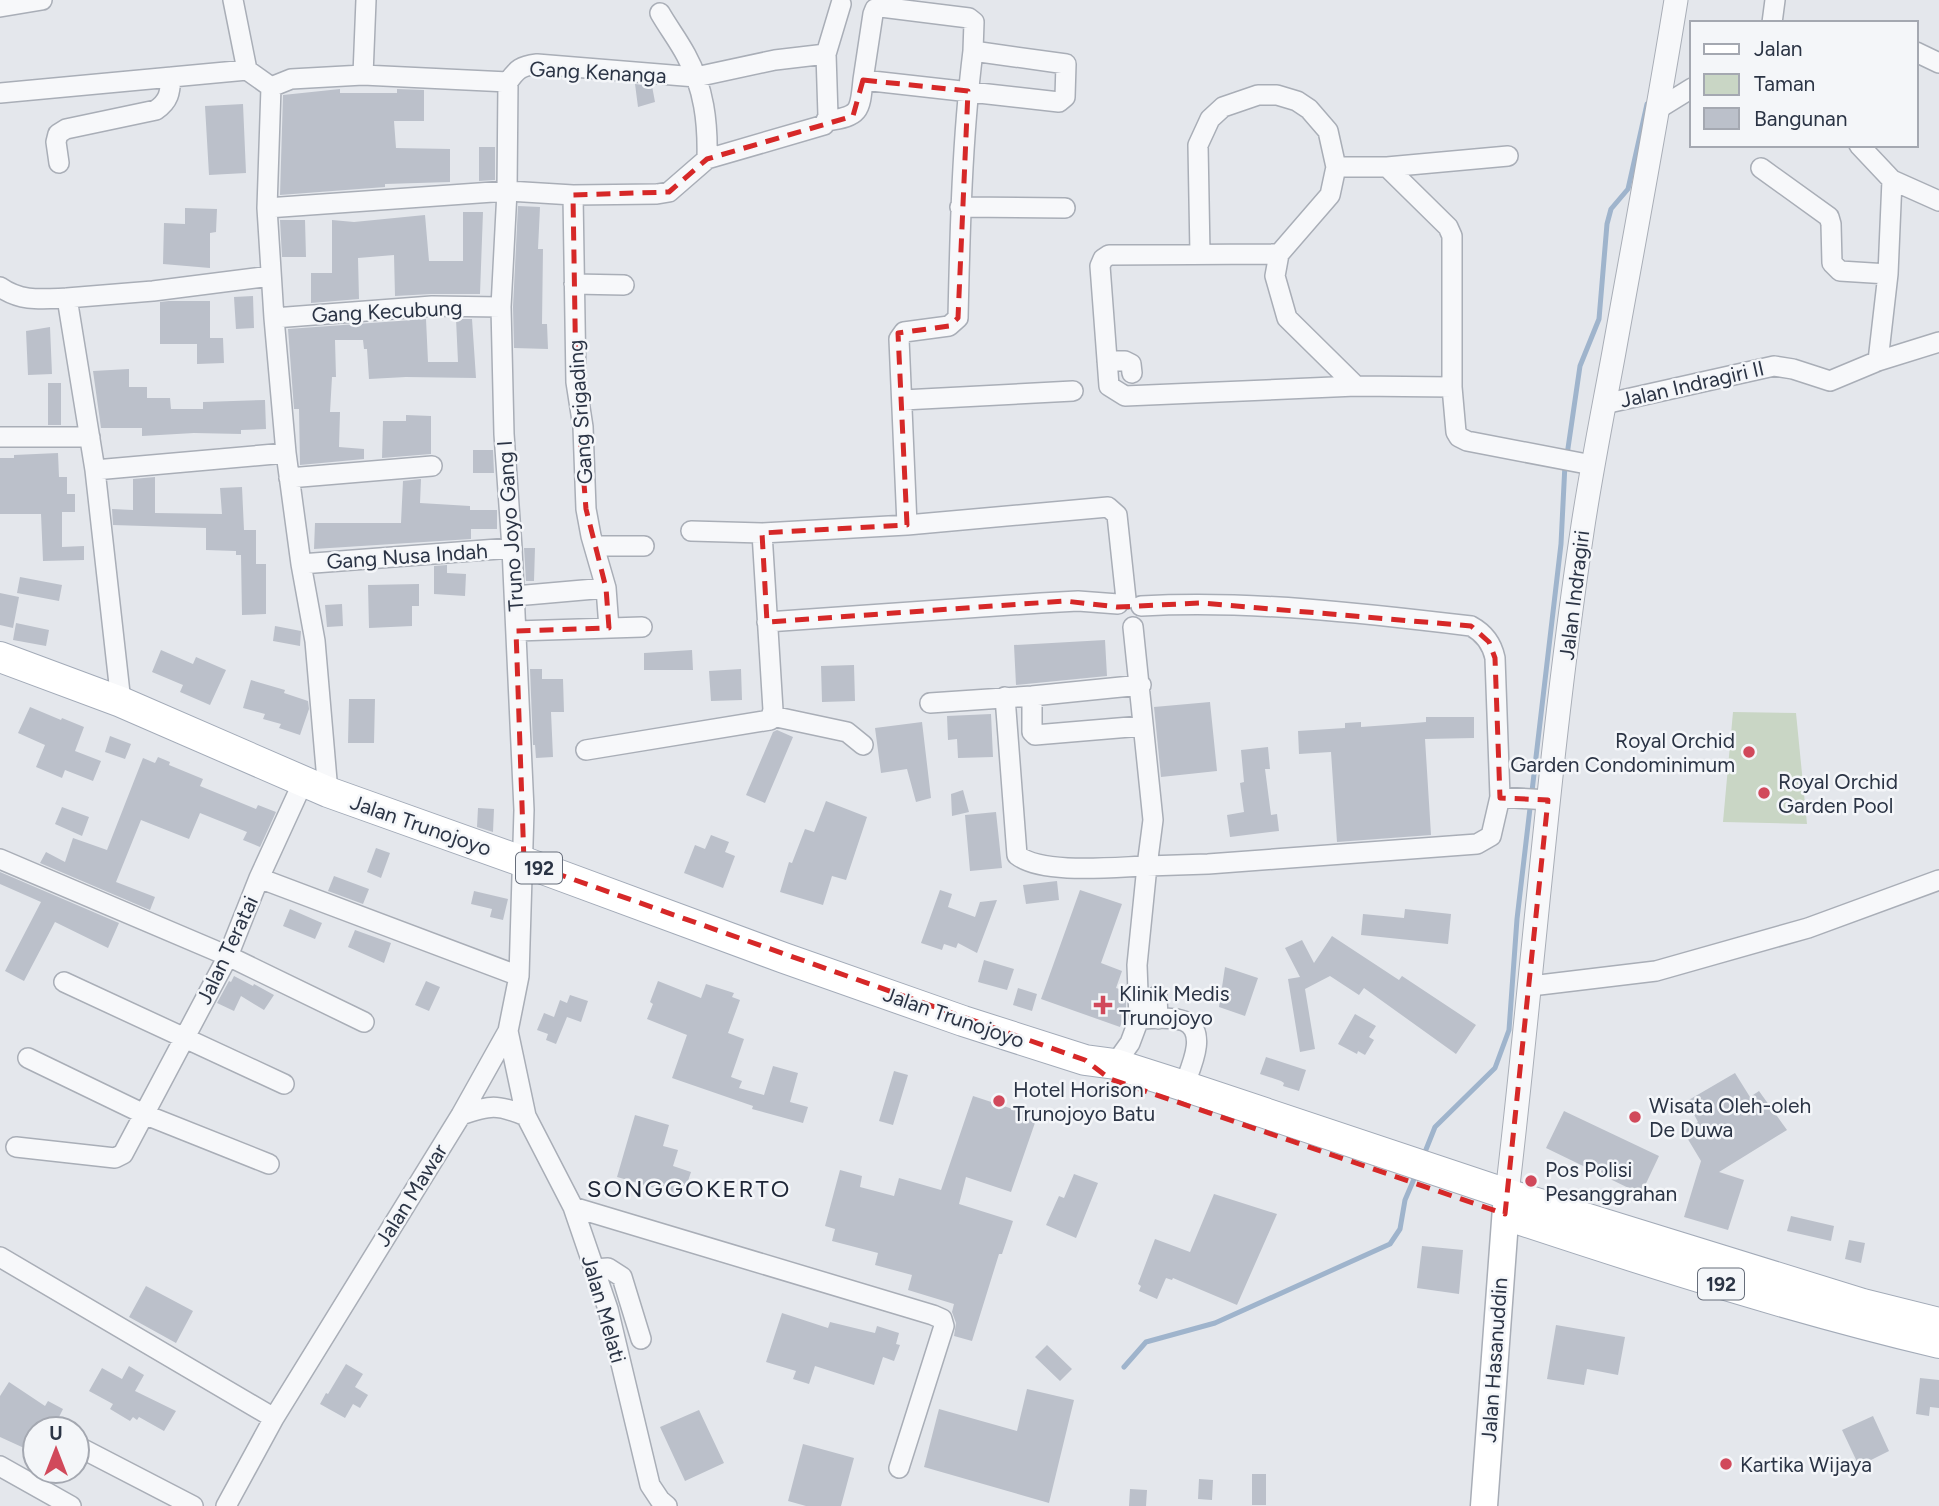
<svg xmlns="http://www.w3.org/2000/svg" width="1939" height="1506" viewBox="0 0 1939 1506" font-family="Figtree,sans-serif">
  <rect width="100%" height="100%" fill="#e4e7ec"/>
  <path fill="#c9d6c5" d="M1733 712 1796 713 1807 824 1723 822Z"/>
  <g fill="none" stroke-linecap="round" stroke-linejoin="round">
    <path stroke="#9fb4cc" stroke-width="5" d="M1567 455 1580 366 1599 319 1607 224 1611 209 1628 189 1647 104
      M1423 1157 1435 1127 1495 1068 1509 1030 1517 919 1561 544 1565 464
      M1124 1367 1146 1342 1215 1323 1390 1244 1400 1229 1405 1200 1417 1172"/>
  </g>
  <path fill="#bbc0ca" d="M635 84 652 86 655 102 638 107Z
    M340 89V93H397V89L424 90V121H394L396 148 450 149V182L385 184V187L280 195 283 95Z
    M243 104 246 173 209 175 205 106Z
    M479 147H495V180L479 181Z
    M518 206 540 207 538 249H543L542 324H547L548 349 514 348 513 307Z
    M185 208 217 209 216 232 210 233V268L163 264 164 223 185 224Z
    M463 212H483L480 294H431L395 296 394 255 358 258 359 299 311 303V273H332V220L354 222 425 215 429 261H463Z
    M280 220H305L306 257H282Z
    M253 296 254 328 236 329 234 297Z
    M169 301H210V338H223L224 363 197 364V344H160V302Z
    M426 319 428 362H458L456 319H472L476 378 406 377 369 379 367 349H364L363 340H335L336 377H332L330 412H340L339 447 364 449V459L300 465 299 409H294L288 329Z
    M50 327 52 374 28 375 26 331Z
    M129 369V387H147V398H170L171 409H203V402L265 400 266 429 241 430V434L194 433 142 436V428H101L93 371Z
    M48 383H61V425H48Z
    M406 415 431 416V454L382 458 383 421H406Z
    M473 450H493L494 473H473Z
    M58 453 59 477H67V494H75V512H62V547L84 546V560L43 561 41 514H0V458H14V455Z
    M155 477V513L222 514 220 488 242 487 244 530H256V564H266V614L242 615 241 555H236V551L206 550V528L113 525 112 509 133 510V479Z
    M421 479 420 503 470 506V510H497V529H471V539L314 549 315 523H401L403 481Z
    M524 548H535L534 581H526Z
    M447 565V573L466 574 465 596 434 594V566Z
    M20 577 62 585 59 601 17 593Z
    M419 584V606H412V626L369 628 368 585Z
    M0 593 19 597 13 628 0 625Z
    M342 604 343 626 327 627 325 605Z
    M16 623 49 630 46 646 13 640Z
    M275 626 301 631 300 646 273 641Z
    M1105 640 1107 676 1016 685 1014 645Z
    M161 650 193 664 196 657 226 670 210 705 180 692 183 685 152 672Z
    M692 650 693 670H644V653Z
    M854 665 855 701 822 702 821 666Z
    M530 669H542V679H563L564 712H551L553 757 536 758 535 745H533Z
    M741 669 742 700 711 701 709 671Z
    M251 680 285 690 284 693 308 701 309 709 300 735 279 728 281 724 263 719 265 714 243 708Z
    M349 699H375L374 743H348Z
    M1210 702 1217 771 1161 777 1154 707Z
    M30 707 61 720 62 718 84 727 75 751 101 761 93 781 65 770 62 778 36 767 45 745 18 733Z
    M991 714 993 757 958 758 957 739 948 740 947 716Z
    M1426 717H1474V738L1425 739 1431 835 1337 842 1331 752 1299 754 1298 731 1345 728V723L1361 722V727L1402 724 1426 722Z
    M922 722 931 798 916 802 907 769 881 773 875 728Z
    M777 730 793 737 765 803 746 795 773 732Z
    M110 736 131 744 125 759 105 752Z
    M1268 747 1270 769H1265L1271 815 1277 814 1279 831 1230 837 1227 815 1244 812 1240 783 1244 782 1241 750Z
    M158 757 170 762 169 765 203 779 200 786 256 809 258 805 276 812 260 847 243 840 247 832 200 813 189 839 141 820 116 882 155 897 150 910 40 863 46 852 65 862 73 838 107 850 143 758 155 763Z
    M963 790 969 812 952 816 951 794Z
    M826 801 867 817 846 880 832 876 823 905 780 892 789 862 792 863 805 829 814 832Z
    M62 807 89 817 82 836 55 824Z
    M478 808 494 809 493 832 477 827Z
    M996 812 1002 868 970 871 965 815Z
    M711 835 729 842 725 852 735 856 723 888 684 873 695 845 705 849Z
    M376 848 390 853 381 878 367 872Z
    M0 872 119 923 108 948 55 922 24 981 5 971 41 902 0 884Z
    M334 876 369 889 363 904 328 891Z
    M1057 881 1059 900 1026 904 1023 885Z
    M940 890 952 894 948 907 975 917 980 902 997 900 977 953 958 943 956 948 944 944 942 950 921 943Z
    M1080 890 1122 904 1101 963 1122 971 1116 988 1126 991V1010L1120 1027 1041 999Z
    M474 891 508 899 503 920 490 917 492 909 471 904Z
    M290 909 322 923 315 939 283 926Z
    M1405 909 1451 914 1448 944 1361 935 1363 914 1404 918Z
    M355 930 391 943 384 963 348 947Z
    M1332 936 1399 980 1402 976 1476 1025 1456 1054 1364 988 1359 995 1330 976 1305 989 1315 1049 1300 1052 1288 979 1300 977 1285 948 1302 940 1314 963Z
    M984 960 1014 969 1007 990 978 982Z
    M1225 967 1258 978 1245 1016 1219 1007Z
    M234 976 253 986 254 984 274 995 264 1010 241 996 234 1011 217 1003 229 981 231 982Z
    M426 981 440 987 429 1011 415 1005Z
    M658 981 701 998 706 984 734 993 732 997 740 1000 728 1033 744 1039 731 1077 742 1081 739 1088 764 1095 773 1066 798 1073 790 1102 808 1107 803 1123 752 1109 753 1106 672 1078 687 1035 647 1019 653 1004 650 1002Z
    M1018 988 1037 994 1032 1011 1013 1005Z
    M570 995 588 1001 581 1022 567 1017 556 1044 546 1040 548 1034 537 1030 544 1013 554 1017 560 1000 567 1003Z
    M1355 1014 1376 1026 1369 1037 1374 1040 1365 1055 1358 1051 1357 1054 1338 1044Z
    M1266 1057 1306 1070 1299 1091 1283 1086 1284 1083 1281 1081 1260 1074Z
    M894 1071 908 1075 893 1125 879 1121Z
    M1735 1073 1750 1097 1759 1091 1787 1130 1719 1172 1744 1180 1728 1230 1684 1217 1701 1161 1683 1131 1698 1122 1687 1101Z
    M973 1096 1037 1117 1011 1192 966 1177 959 1204 1013 1221 1002 1254H999L972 1341 954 1336 956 1323 952 1312 954 1304 908 1290 912 1275 875 1265 878 1253 832 1241 835 1229 825 1226 840 1170 862 1176 860 1187 894 1196 899 1178 941 1190Z
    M1564 1111 1659 1156 1641 1194 1546 1148Z
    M635 1115 669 1125 663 1146 678 1150 673 1166 691 1172 683 1196 617 1177Z
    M1074 1174 1098 1183 1076 1238 1046 1225 1059 1196 1064 1198Z
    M1214 1194 1277 1214 1237 1305 1173 1278 1172 1280 1166 1278 1157 1299 1139 1291 1141 1286 1138 1284 1155 1239 1190 1252Z
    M1791 1216 1834 1226 1831 1241 1787 1231Z
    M1849 1240 1865 1243 1861 1263 1845 1259Z
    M1422 1246 1463 1250 1459 1294 1417 1288Z
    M146 1286 193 1311 176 1343 129 1317Z
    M782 1313 828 1328 830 1322 875 1333 877 1326 899 1333 896 1344 900 1345 894 1361 883 1357 874 1385 815 1366 809 1384 793 1379 796 1371 766 1362Z
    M1556 1325 1625 1337 1618 1375 1587 1369 1584 1385 1547 1379Z
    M1047 1345 1072 1369 1060 1381 1035 1357Z
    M346 1364 363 1374 355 1387 368 1395 360 1408 353 1404 345 1418 320 1404 326 1393 328 1394Z
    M129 1366 144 1375 135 1391 176 1411 164 1431 139 1417 137 1420 133 1417 130 1421 110 1409 113 1404 89 1391 102 1368 122 1379Z
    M1920 1378 1939 1380V1408L1930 1407 1929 1416 1916 1414Z
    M9 1382 45 1406 48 1401 63 1409 53 1429H35V1453L0 1437V1396Z
    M1027 1389 1074 1400 1049 1503 924 1467 939 1409 1017 1431Z
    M699 1410 724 1463 685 1481 660 1427Z
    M1873 1416 1889 1451 1859 1466 1842 1430Z
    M803 1444 854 1458 841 1506H806L788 1501Z
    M1252 1474H1266V1505H1252Z
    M1199 1479 1213 1480 1212 1500 1198 1499Z
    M1130 1489 1147 1490 1146 1506H1129Z"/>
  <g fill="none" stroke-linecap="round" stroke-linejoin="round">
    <g stroke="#a9aeb7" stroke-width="22">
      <path id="minor" d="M233 0 247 70 271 87
        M0 7 42 0
        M881 7 969 18 974 22 973 51 1066 64 1065 97 1059 102 863 80 873 14 875 9Z
        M660 13C668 27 678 40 686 55 704 88 708 122 707 159
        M1772 23 1775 0
        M973 51C962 140 960 229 958 318L949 326 904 332 899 339 907 525 1108 507 1117 515 1126 599
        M1916 52 1939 63
        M363 75 366 0
        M508 82C517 69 521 66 537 64L696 77 775 60 826 54
        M0 93 247 70
        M1658 109 1692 88
        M827 121C860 116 860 112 863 80
        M1859 145 1892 180 1939 201
        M59 163 56 142 58 134 66 129 156 110C169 101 170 93 171 77
        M1336 167H1387L1448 227 1452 236V387L1456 432 1459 437 1467 441 1592 465
        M1387 167 1508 156
        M1761 168 1829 217 1831 224 1832 263 1840 271 1888 274 1892 180
        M573 195 576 382 583 427 586 509 591 536 606 588 609 628
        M960 207 1065 208
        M267 208 274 318 286 453 301 564 315 641 328 792
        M1200 254 1198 145 1210 119 1223 107 1258 95H1277L1297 101 1309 109 1328 131 1336 167 1330 195 1279 254 1275 276 1287 318 1356 386
        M1279 254 1109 255 1103 259 1100 266 1109 386 1125 396 1356 386 1452 387
        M574 284 624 285
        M0 287C21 302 42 299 67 298
        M274 318 432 306 501 307
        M1107 361H1125L1131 364 1132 373
        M1878 361 1888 274
        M903 400 1073 391
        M1604 404 1774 366 1793 369 1830 381 1878 361 1939 342
        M0 437H90
        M95 470 67 298 153 291 271 276
        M289 478 432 466
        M691 531 762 533
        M594 546H644
        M301 564 512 548
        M515 596 606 588
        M1141 606C1251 600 1362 613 1471 626 1484 633 1492 644 1495 658L1500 797 1548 800
        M767 622 1041 603 1078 601 1118 604
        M1133 627 1153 820 1147 866 1208 864 1477 844 1491 836 1500 797
        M516 631 642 627
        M1032 696V732L1035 735 1142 726
        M1005 697 1017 855C1042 875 1115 867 1147 866L1137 965 1139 1019 1130 1043 1115 1064
        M121 702 95 470 286 453
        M930 703 1032 696 1141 685
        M772 716 847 732 863 745
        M586 750 770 720 773 710 762 533 907 525
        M0 859 228 956 364 1022
        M259 878 519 976
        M64 982 284 1084
        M1531 986 1656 971 1808 928 1939 880
        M1157 996 1158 1019
        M1139 1019C1153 1019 1171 1016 1184 1021 1209 1031 1190 1069 1184 1086
        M508 1031 526 1116 573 1207 608 1309 650 1485 660 1500 667 1506
        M28 1058 146 1115 269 1164
        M461 1115C490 1105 497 1104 526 1116
        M16 1147 115 1158 123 1154 228 956 259 878 303 782
        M573 1207 933 1315 942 1319 944 1326 899 1468
        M0 1257 274 1418
        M594 1269 608 1268 622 1277 641 1339
        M81 1448 193 1506
        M0 1466 71 1506
        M226 1506 274 1418 461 1115 508 1031 519 976 524 810 512 548 504 434 501 307 507 191 508 82 363 75 291 79 271 87 267 208 507 191 573 195 657 194 669 192 707 159 824 125 828 116 826 54 841 4"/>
    </g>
    <g stroke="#a9aeb7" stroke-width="25">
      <path id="tertiary" d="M1507 1194C1533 974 1549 751 1582 532 1591 471 1603 412 1614 352 1635 235 1657 118 1676 0"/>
    </g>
    <g stroke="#a9aeb7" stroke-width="29">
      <path id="secondary" d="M1484 1506 1507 1194"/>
    </g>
    <g stroke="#a3abb8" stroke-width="32">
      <path id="primary" d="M0 657 121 702 328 792 524 862 784 958 963 1021 1085 1060 1115 1064 1184 1086 1507 1194 1863 1304 1939 1323
        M1518 1219C1657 1265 1796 1309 1939 1343"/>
    </g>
    <use href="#minor" stroke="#f7f8fa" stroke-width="19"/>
    <use href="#tertiary" stroke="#f7f8fa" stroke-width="23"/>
    <use href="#secondary" stroke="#fff" stroke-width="26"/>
    <use href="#primary" stroke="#fff" stroke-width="30"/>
  </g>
  <path fill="none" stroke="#d62828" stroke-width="5" stroke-dasharray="14 9" stroke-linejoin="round" d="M863 80 968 91 958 318 949 326 898 333 907 525 762 533 767 622 1065 601 1117 607 1201 603 1471 626 1489 642 1495 658 1500 798 1548 800 1505 1214 1110 1079 1085 1060 524 862 516 631 609 628 606 588 586 509 576 382 573 195 669 192 707 159 853 116Z"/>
  <g fill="#d1495b" stroke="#f4f6f9" stroke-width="2.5">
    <circle cx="1749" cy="752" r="7"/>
    <circle cx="1764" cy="793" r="7"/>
    <path d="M1099.5 994.5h7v7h7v7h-7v7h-7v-7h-7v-7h7z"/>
    <circle cx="999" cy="1101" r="7"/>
    <circle cx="1635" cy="1117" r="7"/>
    <circle cx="1531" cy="1181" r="7"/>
    <circle cx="1726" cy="1464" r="7"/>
  </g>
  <g text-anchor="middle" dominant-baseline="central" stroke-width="5" stroke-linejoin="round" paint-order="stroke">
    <g fill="#f4f6f9" stroke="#676e7b" stroke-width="2">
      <rect x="516" y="852.5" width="46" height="31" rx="5"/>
      <rect x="1698" y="1268.5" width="46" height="31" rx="5"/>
    </g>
    <g font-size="19" font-weight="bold" fill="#2b3445">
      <text x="539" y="868">192</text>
      <text x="1721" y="1284">192</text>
    </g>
    <g font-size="21" fill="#2b3445" stroke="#f4f6f9">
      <text transform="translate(598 72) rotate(3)">Gang Kenanga</text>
      <text transform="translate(387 311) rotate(-3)">Gang Kecubung</text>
      <text transform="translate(1692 384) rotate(-13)">Jalan Indragiri II</text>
      <text transform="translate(580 412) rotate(-94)">Gang Srigading</text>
      <text transform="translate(510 526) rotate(-94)">Truno Joyo Gang I</text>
      <text transform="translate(407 556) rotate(-4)">Gang Nusa Indah</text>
      <text transform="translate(1574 595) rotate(-83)">Jalan Indragiri</text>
      <text transform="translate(421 825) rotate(19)">Jalan Trunojoyo</text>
      <text transform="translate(227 950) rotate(-65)">Jalan Teratai</text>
      <text transform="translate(954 1017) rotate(19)">Jalan Trunojoyo</text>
      <text transform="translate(411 1195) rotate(-58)">Jalan Mawar</text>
      <text transform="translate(604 1309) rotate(74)">Jalan Melati</text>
      <text transform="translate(1494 1360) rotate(-86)">Jalan Hasanuddin</text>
    </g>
    <g font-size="21" fill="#2b3445" stroke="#f4f6f9" text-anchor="start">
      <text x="1735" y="740" text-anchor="end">Royal Orchid<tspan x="1735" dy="24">Garden Condominimum</tspan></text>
      <text x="1778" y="781">Royal Orchid<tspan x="1778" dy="24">Garden Pool</tspan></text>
      <text x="1119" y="993">Klinik Medis<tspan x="1119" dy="24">Trunojoyo</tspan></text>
      <text x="1013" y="1089">Hotel Horison<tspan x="1013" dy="24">Trunojoyo Batu</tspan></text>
      <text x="1649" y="1105">Wisata Oleh-oleh<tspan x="1649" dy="24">De Duwa</tspan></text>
      <text x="1545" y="1169">Pos Polisi<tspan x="1545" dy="24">Pesanggrahan</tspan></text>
      <text x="1740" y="1464">Kartika Wijaya</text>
    </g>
    <g font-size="24" letter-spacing="2" fill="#1d2536" stroke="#f4f6f9">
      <text x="689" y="1188">SONGGOKERTO</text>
    </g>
  </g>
  <rect x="1690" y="21" width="228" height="126" fill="#f4f6f9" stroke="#a4a8b1" stroke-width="2"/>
  <rect x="1704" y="44" width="35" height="10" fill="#ffffff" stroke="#a4a8b1" stroke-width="2"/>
  <text x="1754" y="56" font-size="21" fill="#2b3445">Jalan</text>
  <rect x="1704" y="74" width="35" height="21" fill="#c9d6c5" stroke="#a4a8b1" stroke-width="2"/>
  <text x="1754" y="91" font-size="21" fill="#2b3445">Taman</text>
  <rect x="1704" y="108" width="35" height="21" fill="#bbc0ca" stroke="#a4a8b1" stroke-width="2"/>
  <text x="1754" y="126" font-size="21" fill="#2b3445">Bangunan</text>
  <g transform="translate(56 1450)"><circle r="33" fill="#f4f6f9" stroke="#a4a8b1" stroke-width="2"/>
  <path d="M0-5L12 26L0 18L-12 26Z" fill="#d1495b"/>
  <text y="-10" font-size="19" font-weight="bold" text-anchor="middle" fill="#2b3445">U</text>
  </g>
</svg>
